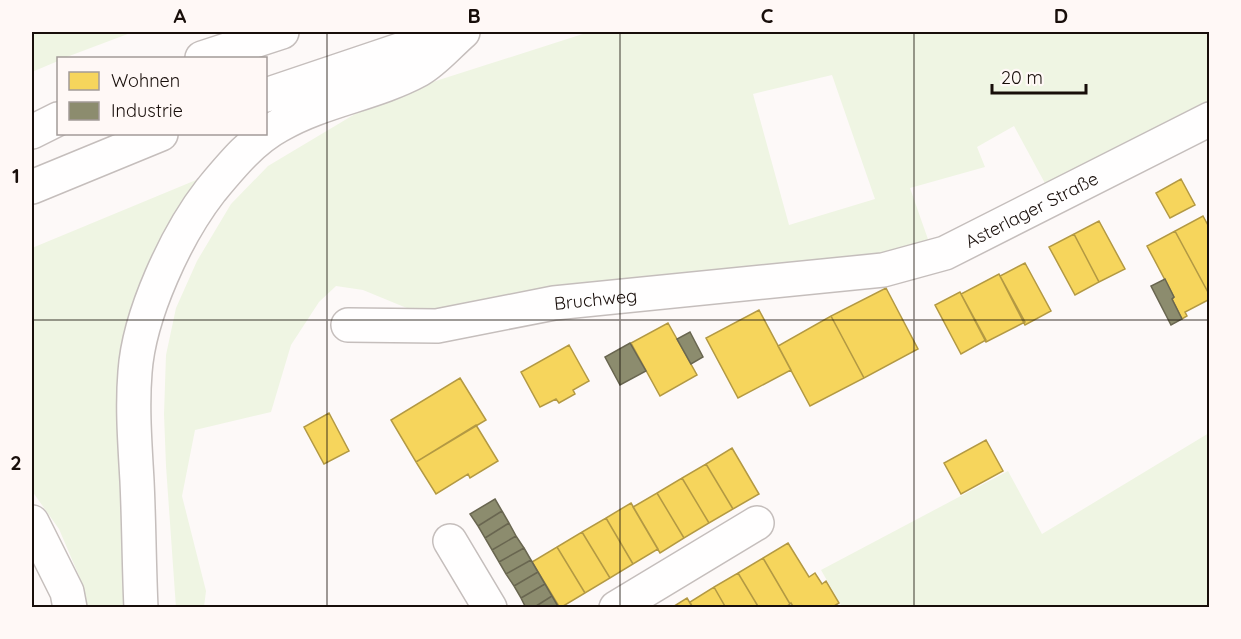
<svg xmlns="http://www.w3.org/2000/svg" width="1241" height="639" viewBox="0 0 1241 639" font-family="Quicksand,sans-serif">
  <rect width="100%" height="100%" fill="#fdf9f8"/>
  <path fill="#eff5e3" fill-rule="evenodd" d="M32 32H133L64 58H58V61L32 72Z
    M589 32H1209V107L1047 187 1014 126 977 147 985 167 910 188 930 245 889 259 431 318 363 290 336 286 319 302 291 345 271 412 195 430 182 496 206 591 204 607 176 608 166 466 164 414 166 355 176 308 197 261 231 204 268 166 360 111 420 86ZM832 75 875 199 789 225 753 94Z
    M213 173 150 280 131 607H88L79 576 59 529 32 491V248Z
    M1209 433V607H842L821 570 1008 471 1042 534Z"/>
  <path fill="#f6d55c" stroke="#b39943" stroke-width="1.5" d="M1181 179 1195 205 1170 218 1156 193Z
    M1203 216 1210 229V296L1175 231Z
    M1099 221 1125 269 1099 282 1074 234Z
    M1175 231 1210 296V299L1185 312 1187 316 1182 319 1172 299 1174 297 1147 246Z
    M1074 234 1099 282 1075 295 1049 247Z
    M1025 263 1051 311 1025 325 1000 276Z
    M999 274 1025 322 986 342 961 294Z
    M886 288 918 349 864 378 831 316Z
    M960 292 986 340 961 354 935 305Z
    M759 310 791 370 738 398 706 338Z
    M831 316 864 378 810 406 778 346Z
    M668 323 697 375 660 396 631 343Z
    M569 345 589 381 573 390 575 394 559 403 556 399 540 407 521 372Z
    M460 378 486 420 416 462 391 420Z
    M329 413 349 451 324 464 304 427Z
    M476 425 498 461 470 478 468 474 436 494 416 462Z
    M986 440 1003 471 961 494 944 463Z
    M732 448 759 494 733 509 706 464Z
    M706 464 733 509 709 523 682 478Z
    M682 478 709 523 684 538 657 493Z
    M657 493 684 538 660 553 633 507Z
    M631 503 658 549 633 564 606 518Z
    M606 518 633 564 610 578 582 532Z
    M582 532 610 578 585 593 557 547Z
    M788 543 809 577 815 573 822 584 826 581 839 603 831 608H794L791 603 790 604 763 558Z
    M557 547 585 593 560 608 532 562Z
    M763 558 790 604 784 608H759L738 573Z
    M738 573 759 608H726L714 587Z
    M714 587 726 608H693L690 602Z
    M687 598 693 608H671Z"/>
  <path fill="#8c8c6e" stroke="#696650" stroke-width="1.5" d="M1165 279 1174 297 1172 299 1182 319 1171 325 1151 286Z
    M690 332 703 357 691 364 677 339Z
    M630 343 646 371 620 385 605 357Z
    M495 499 502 511 478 526 470 514Z
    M502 511 509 523 485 538 478 526Z
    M509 523 516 536 492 550 485 538Z
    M516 536 524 548 499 562 492 550Z
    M524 548 531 560 506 574 499 562Z
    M531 560 538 572 514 586 506 574Z
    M538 572 545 584 521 598 514 586Z
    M545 584 552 596 533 608H526L521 598Z
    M552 596 559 608H533Z"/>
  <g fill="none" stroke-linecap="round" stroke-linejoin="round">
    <g stroke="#c5bebc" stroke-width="36">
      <g id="minor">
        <path id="s1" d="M348 325 437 326 554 303 883 270 945 253 1210 119"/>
        <path d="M450 541 490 608"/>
        <path d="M616 608 757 523"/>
      </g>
    </g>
    <g stroke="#c5bebc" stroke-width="36">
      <path id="highway" d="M202 58 282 32
        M266 95 453 32
        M32 132 58 119
        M32 187 161 134
        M32 522 67 592 70 608
        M141 608C139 565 139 523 137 481 135 445 132 408 135 372 139 315 176 235 211 190 231 166 252 140 280 125 323 100 375 94 419 70 435 61 449 44 463 32"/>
    </g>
    <use href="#minor" stroke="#fffefe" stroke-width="33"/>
    <use href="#highway" stroke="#fffefe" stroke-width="33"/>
  </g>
  <path fill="none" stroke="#180e0a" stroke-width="1.5" stroke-opacity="0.55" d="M327 32V608M620 32V608M914 32V608M32 320H1210"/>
  <g text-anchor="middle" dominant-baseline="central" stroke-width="6" stroke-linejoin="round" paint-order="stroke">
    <g font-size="18" fill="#180e0a" stroke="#fff8f6">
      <text stroke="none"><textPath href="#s1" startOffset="700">Asterlager Straße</textPath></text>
      <text stroke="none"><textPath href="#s1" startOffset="250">Bruchweg</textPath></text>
    </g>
  </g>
  <rect width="1241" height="639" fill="none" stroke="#fff8f6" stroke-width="66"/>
  <rect x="57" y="57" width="210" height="78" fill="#fff8f6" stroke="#a39a98" stroke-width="1.5"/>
  <rect x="69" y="72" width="30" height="18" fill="#f6d55c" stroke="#a39a98" stroke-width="1.5"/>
  <text x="111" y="87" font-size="18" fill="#180e0a">Wohnen</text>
  <rect x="69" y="102" width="30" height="18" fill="#8c8c6e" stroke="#a39a98" stroke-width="1.5"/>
  <text x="111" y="117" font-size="18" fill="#180e0a">Industrie</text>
  <path d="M992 84v9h94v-9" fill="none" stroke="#180e0a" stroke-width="3"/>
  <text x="1001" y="84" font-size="18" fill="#180e0a" stroke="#fff8f6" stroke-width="4.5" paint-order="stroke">20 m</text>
  <rect x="33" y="33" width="1175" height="573" fill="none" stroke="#180e0a" stroke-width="2"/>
  <g font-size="20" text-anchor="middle" font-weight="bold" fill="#180e0a">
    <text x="180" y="23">A</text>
    <text x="474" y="23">B</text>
    <text x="767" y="23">C</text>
    <text x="1061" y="23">D</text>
    <text x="16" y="183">1</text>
    <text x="16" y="470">2</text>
  </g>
</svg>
